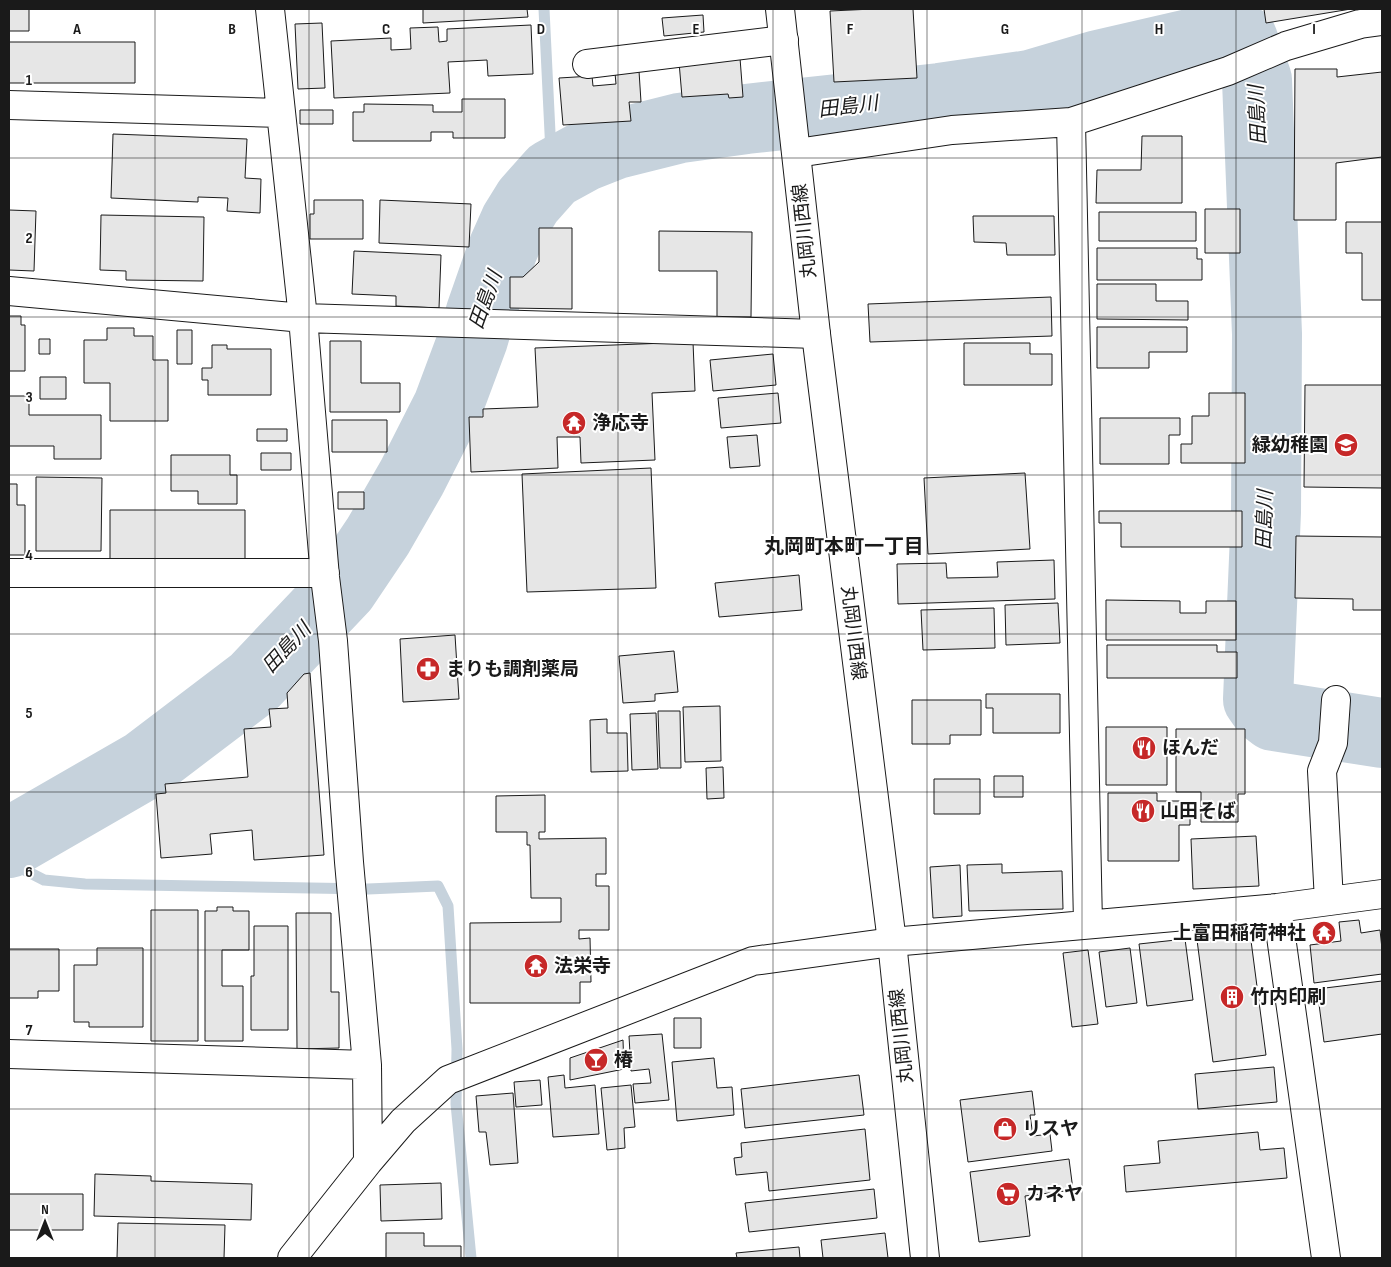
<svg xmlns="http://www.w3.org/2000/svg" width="1391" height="1267" viewBox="0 0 1391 1267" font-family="'Sofia Sans Condensed','Noto Sans JP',sans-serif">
  <rect width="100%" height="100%" fill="#fff"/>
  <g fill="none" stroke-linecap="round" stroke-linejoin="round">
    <path stroke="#c6d2dc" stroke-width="11" d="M544 9 552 174
      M9 862 44 880 85 884 368 889 438 886 448 906 457 1049 456 1104 471 1258"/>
    <path stroke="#c6d2dc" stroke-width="70" d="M9 843 146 764 254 682 343 588 378 536 412 477 448 406 473 339 481 312 503 249 515 222 528 201 552 174 583 157 616 144 680 128 746 119 940 98 1030 85 1098 65 1224 36 1236 38 1243 40 1257 80 1267 334 1266 512 1258 699 1265 709 1274 716 1382 733"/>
  </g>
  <path fill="#e6e6e6" stroke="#1a1a1a" d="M9 9H29V31H9Z
    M423 9H527L528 17 423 23Z
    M873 9H913L917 78 834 82 830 11Z
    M1264 9H1351L1266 23Z
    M703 15 704 32 664 36 662 18Z
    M322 23 325 88 298 89 295 24Z
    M531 25 533 74 488 76 487 60 448 62 450 93 334 98 331 41 391 38V50L411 49 410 28 438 27 439 42 447 41V29Z
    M9 42H135V83H9Z
    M740 58 743 97 729 98 728 94 682 97 679 62Z
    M1295 69H1337V77L1382 72V157L1336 163V220H1294Z
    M639 71 641 102H629L631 121 563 125 559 78 592 76 593 86 616 84 615 73Z
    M462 99H505V138H453V132H431V141H353V112H364V104L433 105V112H462Z
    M300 110H333V124H300Z
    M113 134 247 139 245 178 261 179 260 213 227 211 228 198 198 197V202L111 198Z
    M1142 136H1182V203H1096L1097 170H1141Z
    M314 200H363V239H310V214H314Z
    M380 200 471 204 469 247 379 243Z
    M1205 209H1240V253H1205Z
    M9 210 36 211 34 271 9 270Z
    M1099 212H1196V241H1099Z
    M101 215 204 217 203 281 126 280V271L100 270Z
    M973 216H1054L1055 255H1007L1006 243 974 242Z
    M1346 222H1382V300H1362V253H1346Z
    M539 228H572V309L510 308V277H523L539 262Z
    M659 231 752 232 751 317H717V271H659Z
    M1097 248H1197V259H1202V280H1097Z
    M354 251 441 255 439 308 396 306V296L352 294Z
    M1097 284H1156V301H1188V320L1097 319Z
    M1051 297 1052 336 870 342 868 304Z
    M9 316H21V325H25V371H9Z
    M1097 327H1187V352H1149V368H1097Z
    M107 328H134V336H153V360H168V421H110V383H84V340H107Z
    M177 330H192V364H177Z
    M39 339H50V354H39Z
    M330 341H361V383H400V412H330Z
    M693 342 695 391 652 393 655 460 581 463 580 437H557L558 468 471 472 469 417H483V409L538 407 535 348Z
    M964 343H1030V354H1052V385H964Z
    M212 345H227V349H271V395H208V380H202V368H212Z
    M773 354 776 385 713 391 710 360Z
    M40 377H66V399H40Z
    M1305 385H1382V488L1304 487Z
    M778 393 781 423 721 428 718 398Z
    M1209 393H1245V463H1181V444H1192V416H1209Z
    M9 396H29V415H101V459H54V446H9Z
    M1100 418H1180V435H1169V464H1100Z
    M332 420H387V452H332Z
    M257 429H287V441H257Z
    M757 435 760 466 730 468 727 437Z
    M261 453H291V470H261Z
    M171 455H230V475H237V504H198V491H171Z
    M651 468 656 588 527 592 522 474Z
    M1025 473 1030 549 928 554 924 478Z
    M36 477 102 478 101 551H36Z
    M9 484H17V505H25V555H9Z
    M338 492H364V509H338Z
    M110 510H245V559H110Z
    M1099 511H1242V547H1121V523H1099Z
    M1296 536 1382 537V610H1353V599L1295 598Z
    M1054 560 1055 599 898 604 897 564 946 563 947 578 998 577 997 562Z
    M799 575 802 610 719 617 715 583Z
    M1106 600 1180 601V613H1206V601H1236V640H1106Z
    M1058 603 1060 643 1006 645 1005 605Z
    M994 608 995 648 923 650 921 610Z
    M455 635 459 699 403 702 400 639Z
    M1107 645H1217V652H1237V678H1107Z
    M674 651 678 692 655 694V701L623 703 619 656Z
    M310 673 324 855 254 860 252 830 210 834 212 854 161 858 156 794 166 793 165 784 248 777 244 729 271 727 269 709 288 708 287 693 304 674Z
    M986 694H1060V733H993V708H986Z
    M912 700H981V735H950V744H912Z
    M720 706 721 761 685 762 683 707Z
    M658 711H680L681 768H660Z
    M656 713 658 769 632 770 630 714Z
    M607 719V733H627L628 771 591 772 590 720Z
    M1106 727H1167V785H1106Z
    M1176 729H1245V794H1238V822H1201V792H1176Z
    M723 767 724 798 707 799 706 768Z
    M994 776H1023V797H994Z
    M934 779H980V814H934Z
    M1108 793H1157V801H1190V825H1179V861H1108Z
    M545 795V832H539V839L606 838V874H596V886H609V930H579V939L590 938 591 982H580V1003H470V923L561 922V898H531L530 845H527V832H496V796Z
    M1256 836 1259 886 1193 889 1191 839Z
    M1002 864V873L1062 871 1063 909 969 911 967 865Z
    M960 865 962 916 933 918 930 867Z
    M217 907H233V911H249V950H222V986H243V1041H205V911H217Z
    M151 910H198V1041H151Z
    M296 913H331V992H339V1048L297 1049Z
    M1359 920 1361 933 1380 930 1382 949V974L1314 983 1310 945 1341 941 1339 922Z
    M254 926H288V1030H251V976H254Z
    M1250 933 1266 1055 1213 1062 1197 940Z
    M1185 939 1193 1000 1147 1006 1139 944Z
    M97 948H143V1027H89V1022H74V965H97Z
    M1130 948 1137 1003 1106 1007 1099 952Z
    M9 949H59V991H38V998H9Z
    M1088 950 1098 1024 1072 1027 1063 953Z
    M1382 981V1034L1324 1042 1317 989Z
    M674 1018H701V1048H674Z
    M662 1034 669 1100 635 1103 633 1084 651 1083 649 1069 631 1071 629 1036Z
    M623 1040 624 1069 570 1080V1058Z
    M714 1058 717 1088 732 1087 734 1115 677 1121 672 1062Z
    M1274 1067 1277 1102 1198 1109 1195 1074Z
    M564 1075 565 1088 595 1085 599 1134 553 1137 548 1077Z
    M859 1075 864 1115 745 1128 741 1089Z
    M540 1080 542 1105 516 1107 514 1082Z
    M631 1085 635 1127 624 1128 625 1148 607 1150 601 1088Z
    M1032 1091 1035 1115H1030L1033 1136 1050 1134 1052 1151 968 1162 960 1100Z
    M513 1093 518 1163 490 1165 486 1132H479L476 1096Z
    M865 1129 870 1180 769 1191 767 1172 736 1175 734 1158 742 1157 741 1143Z
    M1258 1132 1260 1150 1284 1148 1287 1178 1126 1192 1124 1166 1160 1163 1158 1141Z
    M1069 1159 1073 1190 1025 1196 1030 1236 979 1242 970 1172Z
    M95 1174 151 1176V1181L252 1184 251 1220 94 1216Z
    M441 1183 442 1219 381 1221 380 1185Z
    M874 1189 877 1218 749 1232 745 1203Z
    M9 1194H83V1230H9Z
    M118 1223 225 1225 224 1258H117Z
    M386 1233H424V1246H461V1258H386Z
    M885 1233 888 1258H823L821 1240Z
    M799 1247 800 1258H737L736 1253Z"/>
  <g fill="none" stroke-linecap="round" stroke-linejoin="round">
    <g stroke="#1a1a1a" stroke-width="30">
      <path id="minor" d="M270 9 303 318 325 577 333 641 349 862 367 1065 368 1162
        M587 64 784 40
        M9 105 281 113
        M1071 122 1088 924
        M797 153 952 130 1071 122 1228 71 1286 46 1360 24 1382 21
        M9 291 303 318 816 334
        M9 573H325
        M1329 901 1322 771 1333 743 1336 700
        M1277 908 1326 1258
        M9 1054 367 1065
        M292 1258 368 1162 403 1121 448 1080 753 961 892 942 1277 908 1382 894"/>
    </g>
    <g stroke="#1a1a1a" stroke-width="30">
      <path id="major" d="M780 9 816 334 892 942 925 1258"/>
    </g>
    <use href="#minor" stroke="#fff" stroke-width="28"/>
    <use href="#major" stroke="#fff" stroke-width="28"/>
  </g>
  <path fill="none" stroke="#1a1a1a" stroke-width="1" stroke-opacity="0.55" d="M155 9V1258M309 9V1258M464 9V1258M618 9V1258M773 9V1258M927 9V1258M1082 9V1258M1236 9V1258M9 158H1382M9 317H1382M9 475H1382M9 634H1382M9 792H1382M9 950H1382M9 1109H1382"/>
  <defs>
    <g id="temple-disc" transform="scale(1.25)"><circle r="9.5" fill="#c62828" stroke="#fff"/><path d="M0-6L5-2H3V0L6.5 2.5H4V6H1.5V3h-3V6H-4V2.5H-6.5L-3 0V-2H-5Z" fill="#fff"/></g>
    <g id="school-disc" transform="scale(1.25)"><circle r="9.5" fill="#c62828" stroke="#fff"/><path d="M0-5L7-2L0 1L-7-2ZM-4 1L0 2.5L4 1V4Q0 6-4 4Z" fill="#fff"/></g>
    <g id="pharmacy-disc" transform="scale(1.25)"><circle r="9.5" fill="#c62828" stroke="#fff"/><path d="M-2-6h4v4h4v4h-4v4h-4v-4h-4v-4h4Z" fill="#fff"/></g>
    <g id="restaurant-disc" transform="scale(1.25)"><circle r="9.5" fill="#c62828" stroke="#fff"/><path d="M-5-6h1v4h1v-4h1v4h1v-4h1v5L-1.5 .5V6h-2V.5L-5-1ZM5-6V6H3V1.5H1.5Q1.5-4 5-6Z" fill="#fff"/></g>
    <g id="building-disc" transform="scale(1.25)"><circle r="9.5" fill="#c62828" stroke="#fff"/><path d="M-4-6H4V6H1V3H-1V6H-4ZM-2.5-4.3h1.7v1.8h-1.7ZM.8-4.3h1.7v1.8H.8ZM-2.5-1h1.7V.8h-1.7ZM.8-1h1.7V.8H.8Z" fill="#fff"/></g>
    <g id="bar-disc" transform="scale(1.25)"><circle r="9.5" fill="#c62828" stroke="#fff"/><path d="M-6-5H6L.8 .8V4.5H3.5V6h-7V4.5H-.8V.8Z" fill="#fff"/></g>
    <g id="shop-disc" transform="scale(1.25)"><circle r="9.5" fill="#c62828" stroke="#fff"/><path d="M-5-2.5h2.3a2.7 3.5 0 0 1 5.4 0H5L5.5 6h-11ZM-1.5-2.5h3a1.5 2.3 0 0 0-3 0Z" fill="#fff"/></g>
    <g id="supermarket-disc" transform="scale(1.25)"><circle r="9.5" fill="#c62828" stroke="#fff"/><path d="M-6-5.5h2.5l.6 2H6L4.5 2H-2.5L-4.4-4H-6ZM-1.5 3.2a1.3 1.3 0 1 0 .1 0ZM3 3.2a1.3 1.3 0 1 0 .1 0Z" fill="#fff"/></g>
  </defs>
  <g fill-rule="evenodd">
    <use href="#temple-disc" x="574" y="423"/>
    <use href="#school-disc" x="1346" y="445"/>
    <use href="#pharmacy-disc" x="428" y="669"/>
    <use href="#restaurant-disc" x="1144" y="748"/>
    <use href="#restaurant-disc" x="1143" y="811"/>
    <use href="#temple-disc" x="1324" y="933"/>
    <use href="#temple-disc" x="536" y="966"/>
    <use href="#building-disc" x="1232" y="997"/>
    <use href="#bar-disc" x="596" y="1060"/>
    <use href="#shop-disc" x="1005" y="1129"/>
    <use href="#supermarket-disc" x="1008" y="1194"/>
  </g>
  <g text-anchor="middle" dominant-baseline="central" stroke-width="4" stroke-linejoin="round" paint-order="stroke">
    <g font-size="19" fill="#1a1a1a" stroke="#fff">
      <text transform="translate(805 231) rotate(-96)">丸岡川西線</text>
      <text transform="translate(853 633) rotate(83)">丸岡川西線</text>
      <text transform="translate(902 1036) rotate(-96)">丸岡川西線</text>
    </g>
    <g font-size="19" font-weight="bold" fill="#1a1a1a" stroke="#fff" text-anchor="start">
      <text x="592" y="423">浄応寺</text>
      <text x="1328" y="445" text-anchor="end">緑幼稚園</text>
      <text x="446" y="669">まりも調剤薬局</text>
      <text x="1162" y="748">ほんだ</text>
      <text x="1160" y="811">山田そば</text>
      <text x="1306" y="933" text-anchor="end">上富田稲荷神社</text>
      <text x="554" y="966">法栄寺</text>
      <text x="1250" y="997">竹内印刷</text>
      <text x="614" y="1060">椿</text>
      <text x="1022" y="1129">リスヤ</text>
      <text x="1026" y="1194">カネヤ</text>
    </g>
    <g font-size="20" font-style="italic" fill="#1a1a1a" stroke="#fff">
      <text transform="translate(848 107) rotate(-7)">田島川</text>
      <text transform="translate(1258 115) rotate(-93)">田島川</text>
      <text transform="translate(486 300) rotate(-70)">田島川</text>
      <text transform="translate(1265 520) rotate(-88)">田島川</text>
      <text transform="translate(287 648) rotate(-47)">田島川</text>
    </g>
    <g font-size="20" font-weight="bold" fill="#1a1a1a" stroke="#fff">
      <text x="844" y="547">丸岡町本町一丁目</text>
    </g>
  </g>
  <g font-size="16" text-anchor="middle" font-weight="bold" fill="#1a1a1a" stroke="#fff" stroke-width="4" stroke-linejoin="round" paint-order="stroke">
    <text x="77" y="34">A</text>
    <text x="232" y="34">B</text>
    <text x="386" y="34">C</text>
    <text x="541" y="34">D</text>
    <text x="696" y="34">E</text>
    <text x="850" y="34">F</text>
    <text x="1005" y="34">G</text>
    <text x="1159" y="34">H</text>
    <text x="1314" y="34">I</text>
    <text x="29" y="85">1</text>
    <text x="29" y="243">2</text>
    <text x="29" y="402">3</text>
    <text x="29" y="560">4</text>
    <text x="29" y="718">5</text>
    <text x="29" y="877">6</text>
    <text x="29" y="1035">7</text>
  </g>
  <rect width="1391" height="1267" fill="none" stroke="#1a1a1a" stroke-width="20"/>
  <g transform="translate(45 1222)" stroke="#ffffff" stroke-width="4" paint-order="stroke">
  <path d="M0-4L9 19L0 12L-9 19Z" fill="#1a1a1a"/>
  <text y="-8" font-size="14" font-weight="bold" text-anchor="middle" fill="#1a1a1a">N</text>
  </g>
</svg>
